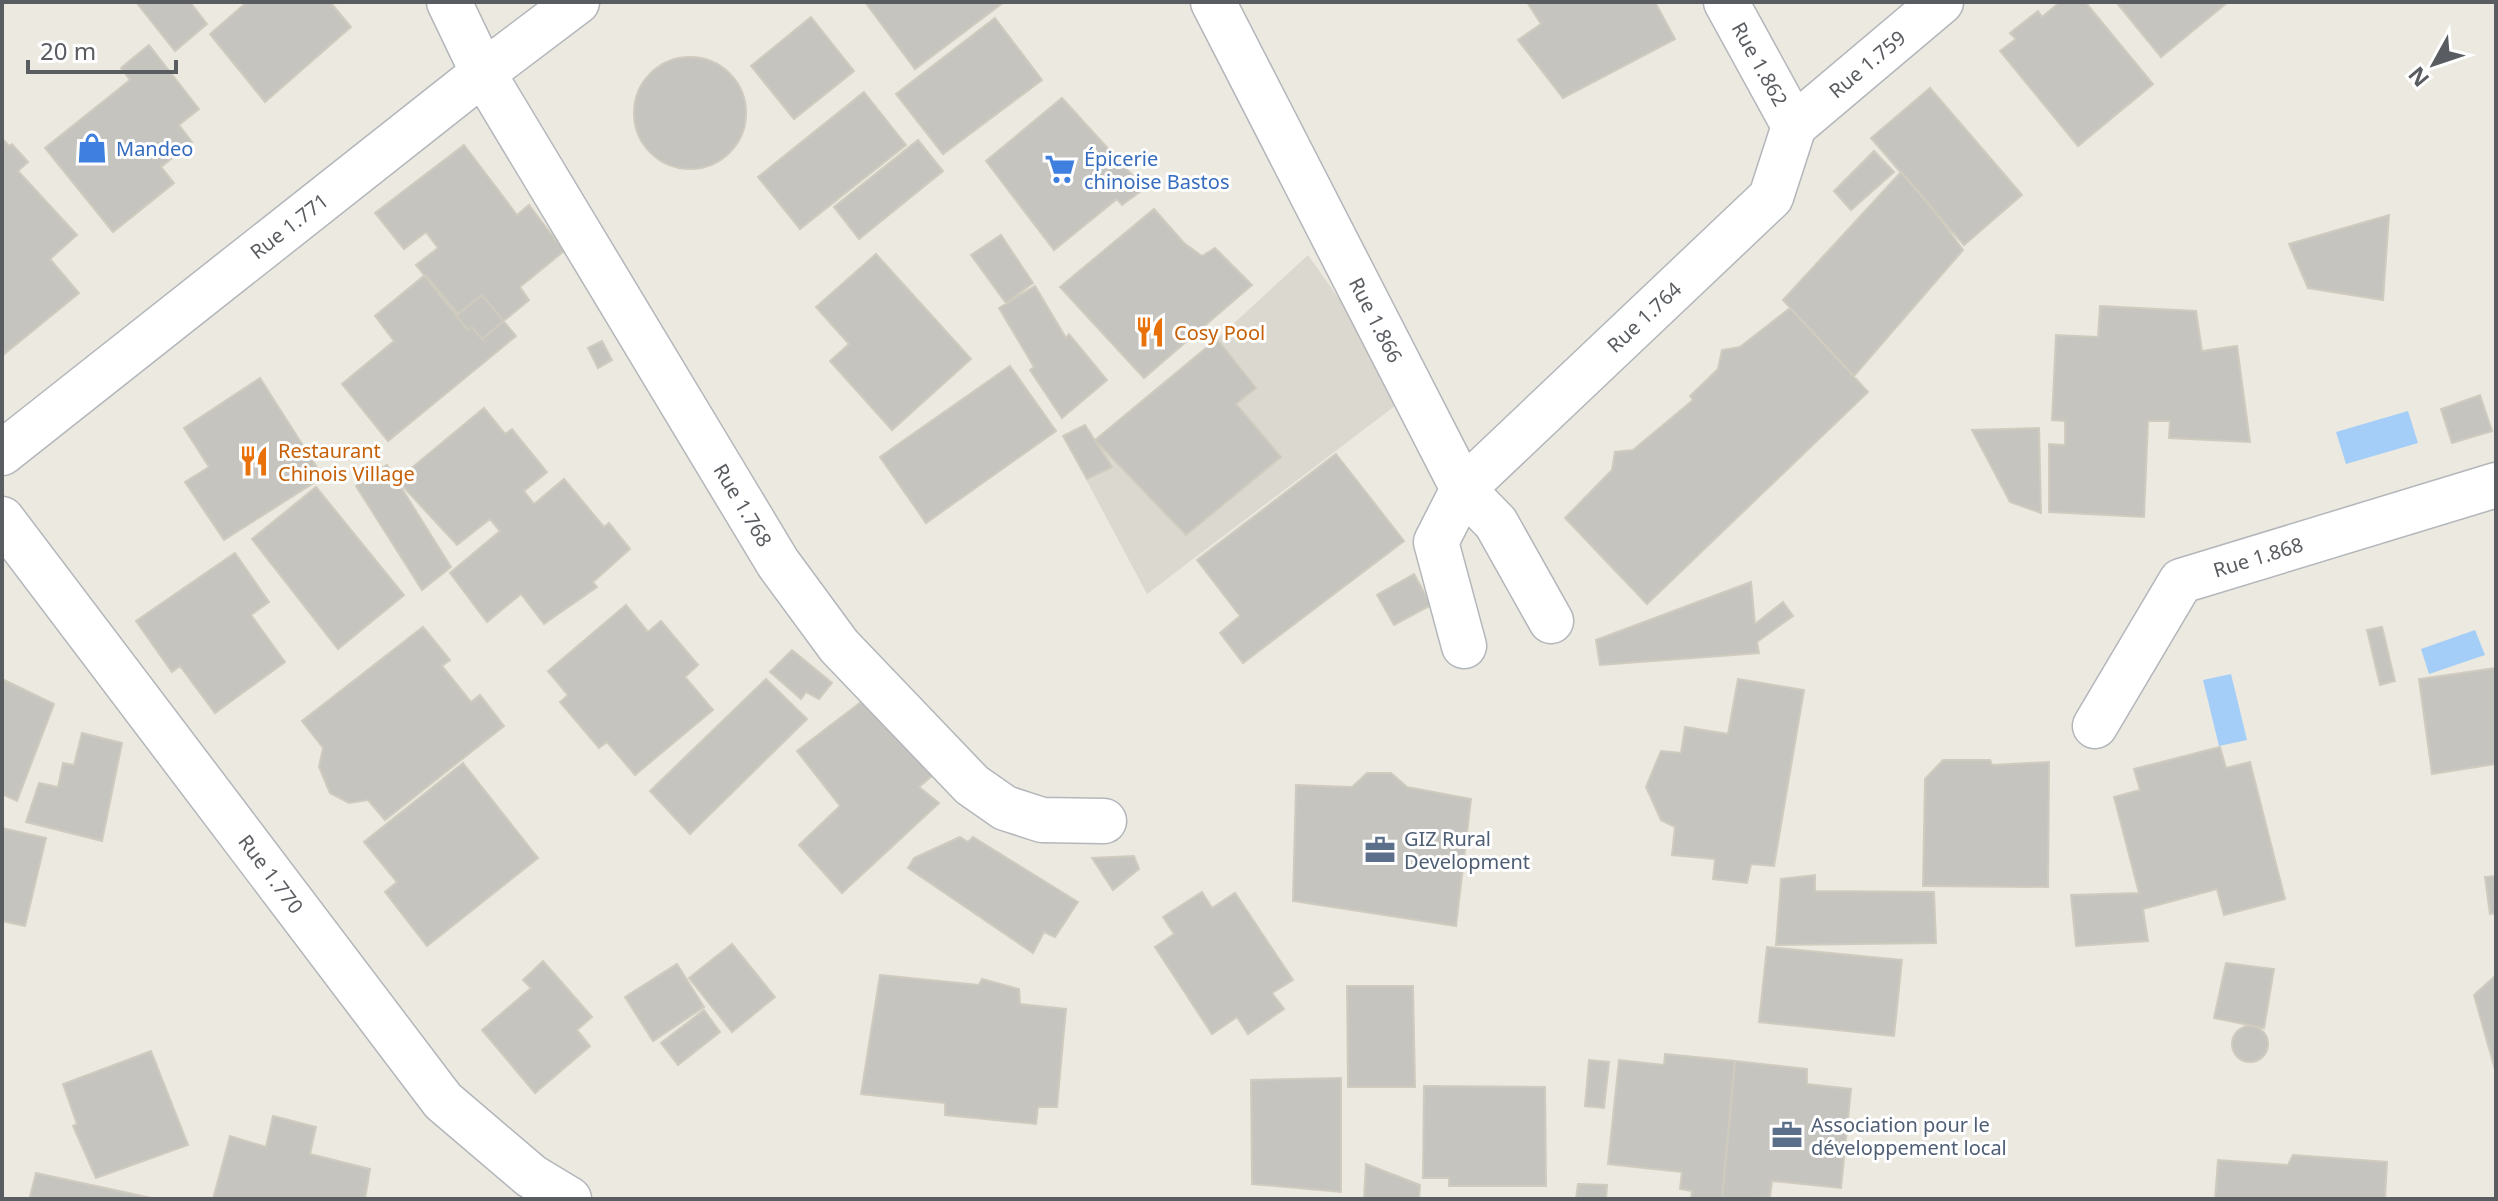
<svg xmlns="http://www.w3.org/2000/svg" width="2498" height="1201" viewBox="0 0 2498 1201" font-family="'Noto Sans',sans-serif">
  <rect width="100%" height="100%" fill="#ebe9e0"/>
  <path fill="#dbd8cf" d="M1308 255 1408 396 1147 594 1063 436 1085 425 1096 442 1217 339Z"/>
  <path fill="#a4cef8" d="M2408 411 2418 443 2346 464 2336 432Z
    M2475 630 2485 655 2429 674 2421 649Z
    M2231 674 2247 740 2219 746 2203 680Z"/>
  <path fill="#c6c4be" stroke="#cfcbbf" stroke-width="2" d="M136 2H190L207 24 175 51Z
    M247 2H330L351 27 265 102 210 34Z
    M865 2H1004L915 69Z
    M1527 2H1655L1675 39 1563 98 1518 40 1541 24Z
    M2060 2H2088L2086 3 2153 84 2078 146 2000 51 2016 39 2010 33 2038 11 2042 17Z
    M2116 2H2228L2161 57Z
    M811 17 854 71 794 119 751 66Z
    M995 18 1042 80 943 154 896 94Z
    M149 45 199 109 179 125 192 142 161 167 174 183 113 232 45 148 130 80 121 68Z
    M634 113a56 56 0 1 1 112 0a56 56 0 1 1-112 0Z
    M1930 88 2022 195 1964 245 1871 138Z
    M864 92 906 145 800 229 758 177Z
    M1062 98 1134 177 1140 192 1122 205 1117 199 1054 250 986 161Z
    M2 138 9 146 12 144 28 162 18 171 77 235 50 259 79 293 2 356Z
    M918 140 943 171 859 239 834 207Z
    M464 145 517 215 529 205 564 251 520 287 529 300 482 339 472 327 468 330 416 265 438 248 426 232 404 249 375 213Z
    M1874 151 1894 172 1851 210 1834 191Z
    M1901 172 1929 204 1963 250 1854 376 1783 300Z
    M1154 209 1184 243 1202 256 1215 248 1252 285 1144 378 1060 287Z
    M2389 215 2383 300 2308 288 2289 244Z
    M1001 235 1033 283 1006 303 971 255Z
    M876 254 971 359 892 430 830 361 849 344 816 307Z
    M425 275 458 314 482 295 516 336 388 441 342 384 394 341 375 316Z
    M1035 286 1066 338 1069 334 1107 380 1062 418 1030 370 1034 367 999 308Z
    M2100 306 2196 311 2202 351 2237 346 2250 442 2169 438 2170 421H2148L2144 517 2049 512V444L2065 445V421L2052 420 2056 335 2098 337Z
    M1790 308 1868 392 1647 604 1565 518 1612 470 1615 452 1633 450 1693 400 1690 396 1718 369 1722 350 1740 347Z
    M1217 339 1256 388 1236 404 1281 457 1186 535 1095 440Z
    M602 341 612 360 598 368 588 348Z
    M1010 366 1056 431 926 523 880 457Z
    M260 378 323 477 224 540 185 482 209 467 184 428Z
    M2480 395 2492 431 2452 443 2441 409Z
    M484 408 505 434 512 429 547 472 524 491 534 504 564 479 604 527 609 523 630 549 593 582 597 587 544 624 521 594 487 622 450 573 500 531 490 519 457 545 397 480Z
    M1085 425 1112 467 1087 479 1063 436Z
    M2039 428 2041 513 2010 502 1972 430Z
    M1336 454 1404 541 1243 663 1220 633 1240 616 1197 560Z
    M387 465 451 567 422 590 356 486Z
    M316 487 404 595 338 649 252 539Z
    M235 553 269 602 251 615 285 662 215 713 180 666 172 672 136 621Z
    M1414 574 1431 605 1394 625 1377 595Z
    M1751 582 1755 624 1783 602 1793 616 1757 642 1759 653 1600 665 1596 640Z
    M626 605 648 632 661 621 698 665 685 677 713 710 635 775 607 742 599 748 560 702 568 695 548 671Z
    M423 627 450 660 442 666 471 702 480 695 504 726 385 820 368 800 349 803 330 793 319 767 323 748 302 721Z
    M2382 627 2395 681 2380 685 2367 630Z
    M792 650 832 683 819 699 806 692 801 699 770 672Z
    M2496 668V764L2432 774 2419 679Z
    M2 679 54 704 17 801 2 794Z
    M766 679 807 719 690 834 650 791Z
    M1738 679 1804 690 1774 866 1751 864 1747 883 1713 879 1715 859 1672 855 1675 827 1661 820 1646 787 1661 751 1681 753 1685 727 1728 734Z
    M870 695 939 770 919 787 939 803 842 893 799 845 840 806 797 751Z
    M82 733 122 743 102 841 26 822 39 783 58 787 63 763 74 765Z
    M2220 747 2226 768 2250 762 2285 899 2224 915 2217 889 2143 909 2148 941 2076 946 2071 895 2139 893 2114 797 2140 790 2134 769Z
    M1943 760H1990L1992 765 2049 762 2048 887 1923 886 1925 779Z
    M463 763 538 858 427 946 385 892 397 882 364 842Z
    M1367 773H1391L1407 787 1471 799 1456 926 1293 901 1296 785 1352 787Z
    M2 828 46 838 25 926 2 921Z
    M960 837 968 842 973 837 1078 902 1055 937 1044 932 1033 953 908 868 914 858Z
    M1134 856 1139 869 1113 890 1092 858Z
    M1815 875V891L1934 892 1936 943 1776 945 1781 879Z
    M2496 876V913L2490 914 2485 877Z
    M1202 892 1212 908 1235 893 1293 980 1272 993 1284 1009 1248 1034 1237 1017 1212 1034 1155 947 1174 934 1163 917Z
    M732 944 775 997 732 1032 689 978Z
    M1767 947 1902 960 1894 1036 1759 1022Z
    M543 961 592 1017 577 1030 590 1046 535 1093 482 1030 531 988 523 980Z
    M2226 963 2274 969 2264 1028 2214 1018Z
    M677 964 704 1007 653 1041 625 997Z
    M880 975 979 985 982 979 1019 989 1020 1004 1066 1009 1057 1107H1038L1036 1124 945 1115V1103L861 1094Z
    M2494 977 2496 978V1073L2474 995Z
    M1347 986H1413L1415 1087H1348Z
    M704 1010 720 1032 678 1065 661 1043Z
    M2232 1044a18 18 0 1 1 36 0a18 18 0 1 1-36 0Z
    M151 1051 188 1145 96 1178 73 1126 77 1124 63 1084Z
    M1665 1054 1735 1061 1722 1199H1691L1692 1191 1680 1189 1682 1172 1608 1164 1619 1060 1664 1065Z
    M1589 1060 1609 1062 1604 1108 1585 1106Z
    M1735 1061 1807 1069V1084L1851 1089 1841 1188 1772 1181 1770 1197 1722 1199Z
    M1341 1078V1192L1252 1184 1251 1080Z
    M1424 1086 1545 1087 1546 1186H1449V1178H1423Z
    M273 1116 316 1127 310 1154 370 1169 365 1199H213L230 1136 266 1147Z
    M2293 1155 2387 1162 2385 1199H2215L2218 1160 2288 1165Z
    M1366 1164 1420 1185 1419 1199H1364Z
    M36 1173 156 1199H40L30 1197Z
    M1578 1184 1607 1185 1606 1199H1576Z"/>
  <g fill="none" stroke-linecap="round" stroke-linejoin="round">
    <g stroke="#b3b6ba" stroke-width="47">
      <path id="minor" d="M449 2 483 73 778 563 839 646 972 785 1005 808 1042 820 1104 821
        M1213 2 1463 489 1436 542 1464 646
        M1726 2 1794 126
        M1794 126 1941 2
        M2 453 483 73 577 2
        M2 519 443 1101 531 1176 569 1199
        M1551 621 1496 523 1463 489 1771 197 1794 126
        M2095 726 2181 581 2496 485"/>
    </g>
    <use href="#minor" stroke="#fff" stroke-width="44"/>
  </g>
  <defs>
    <g id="shop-bare" transform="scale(2.4)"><path d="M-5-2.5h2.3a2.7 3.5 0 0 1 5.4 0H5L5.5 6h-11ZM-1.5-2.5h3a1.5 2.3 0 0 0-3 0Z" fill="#3f7fe0" stroke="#fff" stroke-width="2.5" paint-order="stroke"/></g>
    <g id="supermarket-bare" transform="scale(2.4)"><path d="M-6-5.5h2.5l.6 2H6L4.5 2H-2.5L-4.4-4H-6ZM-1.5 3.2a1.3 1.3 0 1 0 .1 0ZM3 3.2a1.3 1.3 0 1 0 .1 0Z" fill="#3f7fe0" stroke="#fff" stroke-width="2.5" paint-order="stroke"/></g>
    <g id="restaurant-bare" transform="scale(2.4)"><path d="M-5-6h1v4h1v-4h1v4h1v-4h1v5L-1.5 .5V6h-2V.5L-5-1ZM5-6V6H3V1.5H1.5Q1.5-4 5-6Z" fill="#e8710a" stroke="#fff" stroke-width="2.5" paint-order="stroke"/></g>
    <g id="office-bare" transform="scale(2.4)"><path d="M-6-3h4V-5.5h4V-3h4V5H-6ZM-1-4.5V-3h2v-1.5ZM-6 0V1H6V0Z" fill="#5c6f8a" stroke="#fff" stroke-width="2.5" paint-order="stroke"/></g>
  </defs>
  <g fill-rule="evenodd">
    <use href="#shop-bare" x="92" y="148"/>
    <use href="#supermarket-bare" x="1060" y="169"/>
    <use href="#restaurant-bare" x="1150" y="332"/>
    <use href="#restaurant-bare" x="254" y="461"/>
    <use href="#office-bare" x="1380" y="850"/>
    <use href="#office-bare" x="1787" y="1135"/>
  </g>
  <g text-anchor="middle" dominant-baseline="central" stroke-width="6" stroke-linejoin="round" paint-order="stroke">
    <g font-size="20" fill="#595c60" stroke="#fff">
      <text transform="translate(1760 64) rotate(61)">Rue 1.862</text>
      <text transform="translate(1867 64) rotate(-40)">Rue 1.759</text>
      <text transform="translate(289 226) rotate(-38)">Rue 1.771</text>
      <text transform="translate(1644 317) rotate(-43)">Rue 1.764</text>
      <text transform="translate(1376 320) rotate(63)">Rue 1.866</text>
      <text transform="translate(743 505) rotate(59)">Rue 1.768</text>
      <text transform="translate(2258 557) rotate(-17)">Rue 1.868</text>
      <text transform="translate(271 874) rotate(53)">Rue 1.770</text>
    </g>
    <g font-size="20" fill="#366cbe" stroke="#fff" text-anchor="start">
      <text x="116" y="148">Mandeo</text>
      <text x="1084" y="158">Épicerie<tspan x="1084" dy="23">chinoise Bastos</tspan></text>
    </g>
    <g font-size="20" fill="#c56008" stroke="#fff" text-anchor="start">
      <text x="1174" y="332">Cosy Pool</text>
      <text x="278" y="450">Restaurant<tspan x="278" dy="23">Chinois Village</tspan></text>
    </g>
    <g font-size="20" fill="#4e5e75" stroke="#fff" text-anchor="start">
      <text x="1404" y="838">GIZ Rural<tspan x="1404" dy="23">Development</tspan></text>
      <text x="1811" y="1124">Association pour le<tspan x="1811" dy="23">développement local</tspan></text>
    </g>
  </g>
  <rect width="2498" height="1201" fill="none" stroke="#595c60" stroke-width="8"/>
  <g transform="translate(2434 64) rotate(230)" stroke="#ffffff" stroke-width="6" paint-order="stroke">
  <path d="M0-6L14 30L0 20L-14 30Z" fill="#595c60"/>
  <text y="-12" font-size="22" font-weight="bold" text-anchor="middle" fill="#595c60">N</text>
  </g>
  <path d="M28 60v12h148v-12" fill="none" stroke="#595c60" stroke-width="4"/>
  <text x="40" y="60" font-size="24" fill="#595c60" stroke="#ffffff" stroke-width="6" paint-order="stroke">20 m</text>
</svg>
